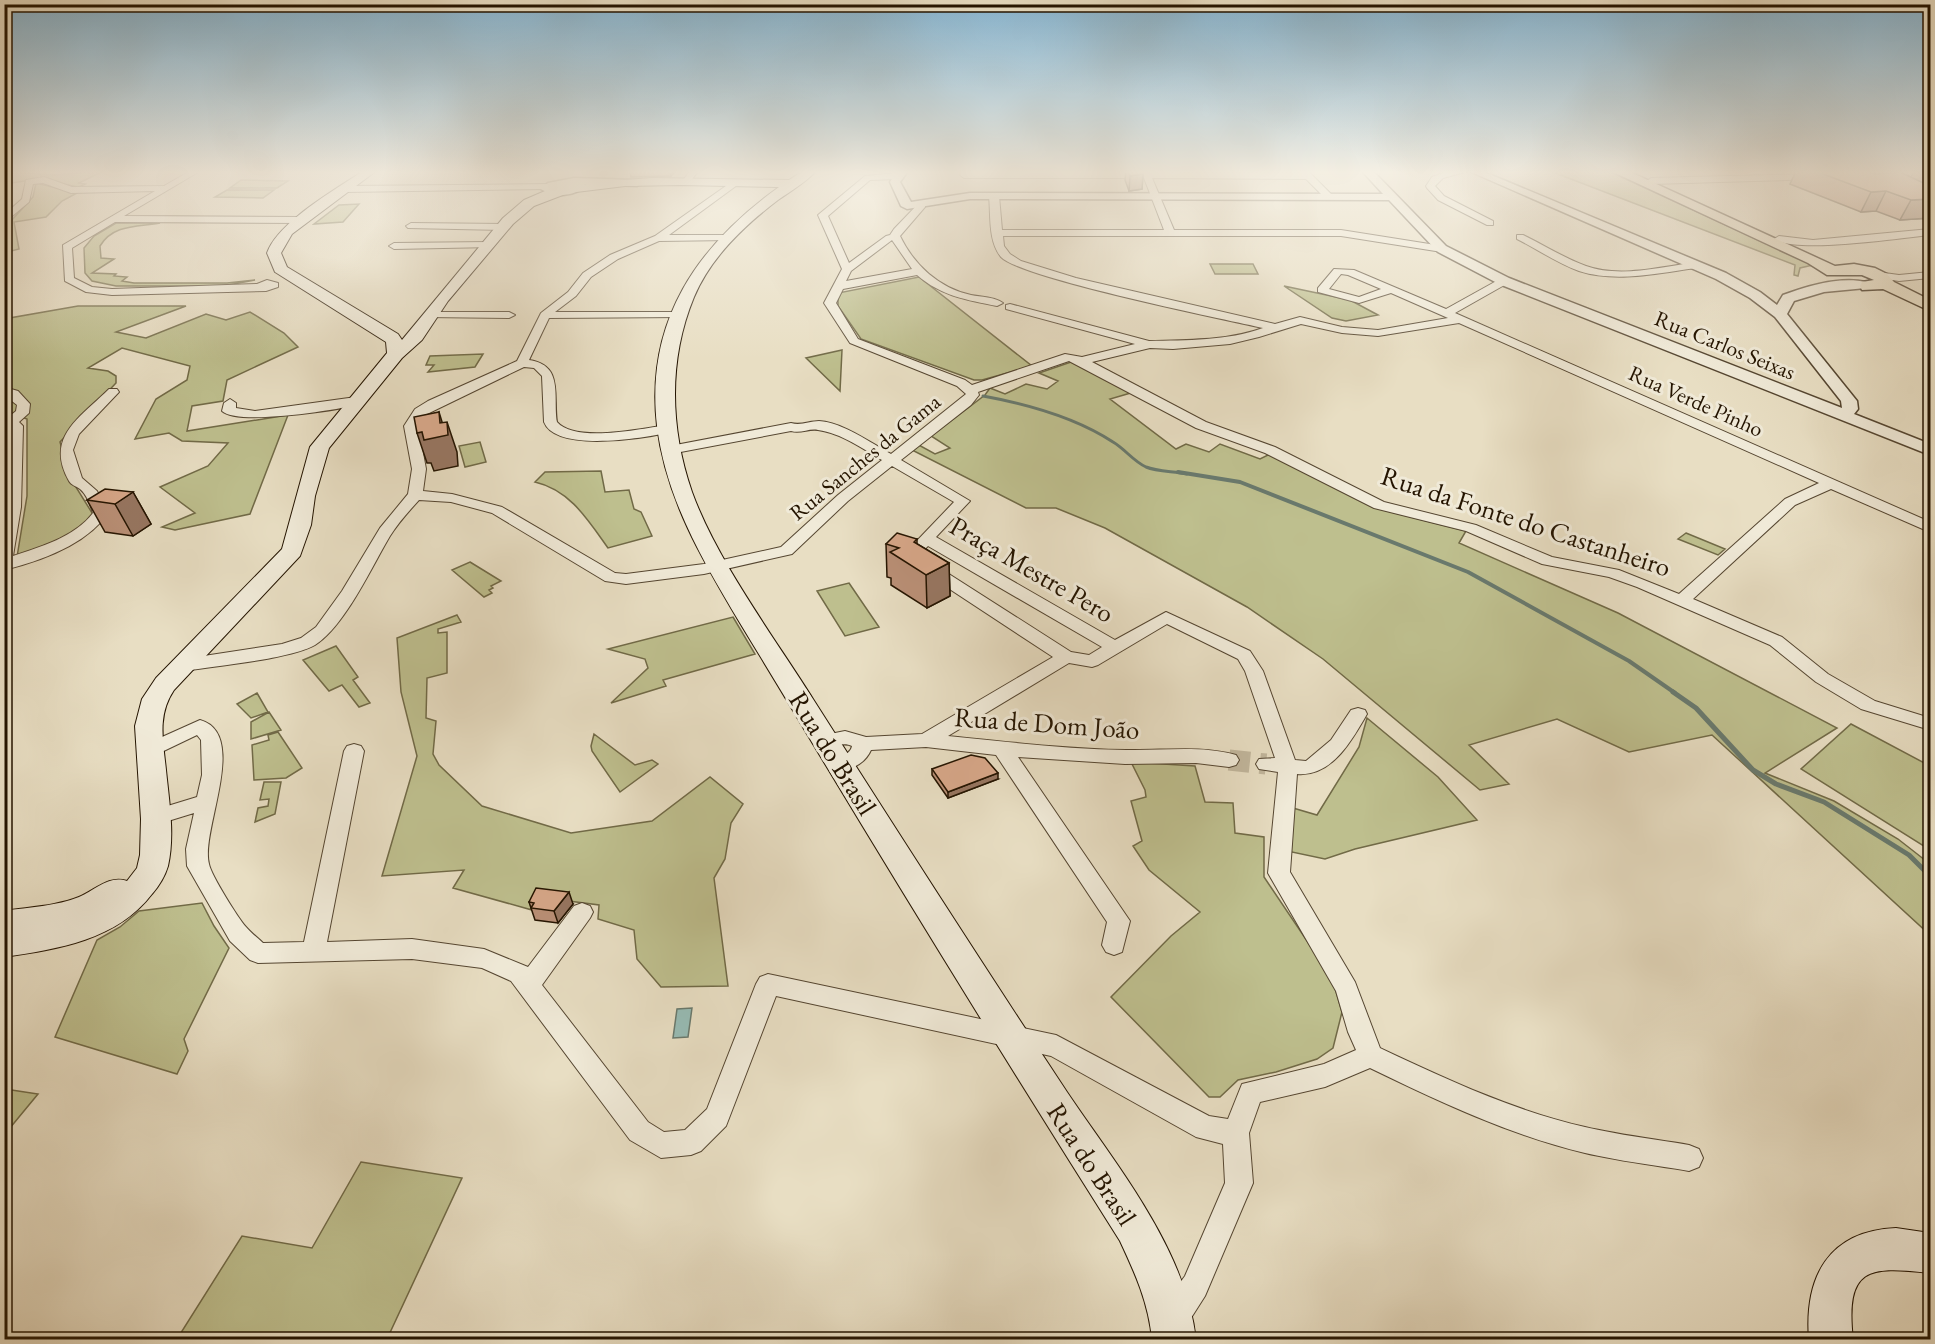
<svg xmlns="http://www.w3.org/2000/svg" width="1935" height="1344" viewBox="0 0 1935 1344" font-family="'EB Garamond',serif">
  <rect width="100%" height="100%" fill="#e8dec3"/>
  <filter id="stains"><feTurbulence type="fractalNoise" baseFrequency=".00333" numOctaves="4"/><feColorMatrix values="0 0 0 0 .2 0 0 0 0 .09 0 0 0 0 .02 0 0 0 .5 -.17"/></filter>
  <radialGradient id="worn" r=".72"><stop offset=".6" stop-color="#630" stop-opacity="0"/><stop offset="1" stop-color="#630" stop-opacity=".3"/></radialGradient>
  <path fill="#bebf8e" stroke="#716a47" stroke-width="1.5" d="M5 171 54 175 103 171 79 183 85 184 81 186 83 188 38 179 5 184Z
    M1550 171H1608L1813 265 1800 268 1798 276 1794 275 1795 265Z
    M241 180 288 181 277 188H230Z
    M36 183 77 193 62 201 46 217 14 222 19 249 7 252 5 271V223L10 222 33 197Z
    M227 190H274L263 198 215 197Z
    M359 204 343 222 314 224 339 205Z
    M116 223H160C137 227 113 224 100 246L101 258 114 259 92 273 116 274 114 276 127 277 122 281 134 283H227L255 280 223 286H116L92 281 85 273 84 248 94 236Z
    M1210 264H1253L1258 274H1215Z
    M919 277 1032 366 982 380H974L861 339 838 306V293Z
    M1284 286 1350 300 1378 315 1346 321 1332 318Z
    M78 306H186L116 332 146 338 206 314 226 320 250 312 284 333 298 347 227 380 223 401 192 406 187 431 288 415 250 514 175 530 162 527 195 513 160 487 208 466 228 443 182 441 169 433 135 439 156 399 187 380 190 366 122 348 88 368 108 371 116 376V383L60 442 69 476 94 516 77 532 17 557 27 496V419L5 411 4 319Z
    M842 350 840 391 806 358Z
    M483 354 475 367 428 372 434 365H426L430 356Z
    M1071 362 1134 392 1110 399 1176 449 1186 444 1209 452 1220 444 1260 459 1270 454 1376 508 1466 531 1459 543 1618 613 1837 728 1765 773 1834 801 1898 839 1930 864V935L1712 735 1629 752 1557 719 1469 745 1509 784 1480 790 1323 659 1247 607 1105 528 1056 508H1026L912 450 917 444 935 454 950 448 931 436 985 395 990 388 1005 394 1026 384 1047 389 1058 381 1039 373Z
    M480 442 486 462 465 467 459 446Z
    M601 471 605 492 629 490 634 509 641 512 652 536 608 548C588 520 570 490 535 482L545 472Z
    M1686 533 1725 549 1718 555 1678 539Z
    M470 562 501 581 491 586 493 588 489 590 492 593 484 597 452 570Z
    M849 583 879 627 845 636 817 591Z
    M457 615 461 622 438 629V633L447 632V673L427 678 426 718 436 721 433 754 439 765 482 806 571 833 652 821 710 777 743 804 731 823 725 859 714 878 728 986 661 987 637 959 634 930 598 919 599 905 538 897 532 910 453 888 464 870 382 876 417 756 401 692 397 638Z
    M733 617 755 654 663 680 666 686 611 703 648 668 645 659 608 649Z
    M336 646 358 677 353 680 370 703 359 707 342 685 329 691 303 660Z
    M257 693 268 712 251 718 237 704Z
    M269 712 281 730 251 739V722Z
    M1367 718 1438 777 1477 820 1355 849 1325 859 1287 851 1293 808 1317 815 1359 747Z
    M1851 724 1930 766V850L1801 769Z
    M278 732 302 768 286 778 254 780 252 745 269 740 268 735Z
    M594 734 635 765 652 760 658 764 620 792 592 751 591 746Z
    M1131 762 1195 766 1205 802 1233 803 1235 833 1264 837V877L1332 978 1342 1012 1333 1048 1317 1059 1276 1072 1238 1080 1220 1097H1209L1111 997 1171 936 1200 912 1149 870 1133 846 1142 841 1131 801 1146 797 1145 790Z
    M264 782H281L275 814 255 822 258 808 268 806 269 799 260 800Z
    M202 903 214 926 229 948 184 1039 188 1051 177 1074 55 1037 97 940 120 927 139 911Z
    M5 1089 38 1094 5 1134 4 1089Z
    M361 1162 462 1178 387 1339H177L242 1236 312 1248Z"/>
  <path fill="#97bcb5" stroke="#69796d" stroke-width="1.5" d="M692 1008 688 1037 673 1038 677 1009Z"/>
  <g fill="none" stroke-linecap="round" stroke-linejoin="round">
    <path stroke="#69796d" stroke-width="3" d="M983 396C1027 404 1075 417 1113 442 1125 449 1133 461 1146 467 1158 472 1175 471 1187 474"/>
    <path stroke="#69796d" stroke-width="4" d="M1178 472 1240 482 1468 572 1629 661 1675 693"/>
    <path stroke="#69796d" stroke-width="5" d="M1673 692 1696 708 1753 770 1776 784 1824 802 1909 855 1930 876"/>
    <path stroke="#c1b69c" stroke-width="21" stroke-dasharray="21 10" stroke-linecap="butt" d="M1229 760 1266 764"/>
    <g stroke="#554631" stroke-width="2">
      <path id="minor" d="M190 171H200L124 216 301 217 306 220 301 223 115 222 72 248 74 278 92 287 112 289 257 284 267 280 278 283V287L266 291 112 295 86 292 65 281 63 245 155 191 71 193 43 183 33 184 29 202 4 223V215L22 199 26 180 44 177 72 187 164 186Z
        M690 171H698L688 185H682L681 183Z
        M961 171 1301 173 1299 171H1308L1331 194V198H1325L1306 179 1152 178 1174 230H1341L1442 246 1447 249 1442 252 1341 236H1003L1004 246 1010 254 1021 261 1076 278 1275 324 1300 317 1342 327 1378 330 1448 318 1391 293 1359 303 1318 292V288L1334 269 1354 270 1446 309 1500 279H1508V283L1455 313 1930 522V531L1925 530 1831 489 1795 505 1693 599 1782 637 1828 674 1875 701 1930 718V730L1861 709 1816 682 1770 645 1637 587 1609 577 1542 564 1466 531 1374 508 1265 453 1196 428 1069 361 978 392 979 395 971 405 901 460 970 501 936 537 1115 640 1166 612 1250 651 1263 671 1295 760 1306 761 1331 740 1351 710 1358 708 1365 710 1367 714C1352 740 1332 777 1297 774L1290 872 1355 982 1380 1048C1446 1079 1514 1111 1585 1127 1619 1135 1654 1139 1689 1145L1699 1149 1703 1158 1699 1167 1689 1171C1654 1165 1619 1161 1585 1153 1512 1136 1438 1101 1370 1068L1325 1087 1260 1102 1249 1133 1253 1183 1205 1296 1184 1329 1173 1333 1162 1329 1158 1318 1162 1307 1185 1276 1225 1183 1223 1144 1196 1137 1051 1056 776 996 726 1126 701 1151 691 1155 661 1158 630 1140 511 981 482 968 412 959 258 963 250 960 230 941 187 866 186 849 194 813 155 825 148 822 145 817 148 812 197 797 202 775 201 740 197 735 149 758 142 756 139 751 142 746 200 720C250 734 200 831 209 864 211 875 238 918 246 927 251 933 258 938 263 943L304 942 344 751 347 746 354 744 361 746 364 751 327 942 412 939 484 949 528 967 574 906 582 903 590 906 593 912 590 918 542 985 648 1122 664 1132 685 1130 707 1109 756 984 760 977 768 974 1056 1035 1209 1116 1228 1119 1242 1084 1324 1064 1356 1050 1348 1032 1336 991 1268 873 1278 772 1259 769 1256 764 1259 759 1275 758 1245 671 1238 659 1167 624 1098 665 1092 667 1069 663 948 736C1007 742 1067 749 1126 750 1162 751 1201 745 1236 755L1239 760 1236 765 1229 767 1196 763 1125 764 1018 757 1130 921 1122 952 1114 955 1106 952 1102 945 1107 922 996 755 926 747 871 750C865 764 848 773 833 769L830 764C835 755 850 757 852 746 842 741 831 749 820 746L817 741 820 736 845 731 866 737 922 734 1053 657 913 565 910 548 954 502 892 466 848 501 792 554 704 574 626 584 605 581 492 513 451 502 419 500C409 511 398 523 390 536 372 566 345 626 315 645 291 659 215 666 184 671L178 669 175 665 178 661 184 659 282 644 301 638 316 627 342 591 380 528 408 494 412 469 404 426 415 409 428 401 517 361 541 313 568 292 583 273 610 255 655 236 733 181 740 183 669 235H727L732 238 730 240 659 241 618 259 591 277 576 296 555 312H678L682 313V317L549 318 529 360C564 365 553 396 557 422 575 443 641 429 666 425L671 426 673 429 671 432C645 438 556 453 544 422L542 376 534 368 524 367 425 415 418 426 426 469 423 491 452 494 502 507 615 573 626 574 704 564 781 547 838 495 882 460C863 449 841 433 818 430 809 428 801 434 791 431L670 454 663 450 665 447 791 423C801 426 809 421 819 421 842 422 871 443 891 454L966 394 957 386 850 343 824 303 842 269 818 215 865 176 897 173 901 176 897 179 870 180 828 216 849 263 886 236 890 235 894 229 919 203H925V207L900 236C914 265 939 288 971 295 981 297 995 297 1003 303L997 306C967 300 941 296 917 275L843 289 836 303 858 339 965 380 972 385 1065 354 1082 357 1135 344 1006 309V305L1010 304 1149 341C1187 340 1227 341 1263 328 1223 319 1021 278 1001 257 988 241 991 216 989 196L994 193 999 196 1002 230H1164L1144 178H964L960 175ZM892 240 912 269 846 281 851 271ZM1341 274 1348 275 1381 289 1359 297 1329 289ZM1459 323 1819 483 1785 499 1679 594 1619 570 1552 557 1476 525 1384 502 1275 447 1206 422 1092 362 1150 348 1173 349 1230 344 1259 337 1301 324 1342 333 1378 336ZM928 546 1102 647 1089 655 1071 652 927 560 926 548Z
        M1449 171H1469L1443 178 1435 186 1444 196 1493 221V225H1487L1438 200 1427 188 1426 186 1432 177Z
        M1816 174 1819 175V179L1651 184 1647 181 1651 178Z
        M551 184 552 186 548 189 346 192 342 189 346 186Z
        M411 223 504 224 509 227 504 230 408 228 406 226Z
        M1930 229V235C1900 238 1795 254 1774 239L1779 236 1813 240Z
        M1517 235H1523C1544 245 1564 258 1586 266 1619 278 1662 267 1696 262L1701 265 1696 268C1659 273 1616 283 1579 271 1557 263 1537 249 1517 239Z
        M489 242 494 245 493 247 394 249 389 246 394 243Z
        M1877 272 1899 275 1930 272V278L1899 281 1873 277V273Z
        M430 312H509L515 315 509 318 426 317V313Z
        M4 387 18 391 30 404 29 413 19 422 23 426 21 507 13 556C40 547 75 537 93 513 90 504 87 495 80 489 76 486 71 485 69 481 44 437 81 417 109 389H117L119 392 79 434 73 450 82 478 97 491 108 513C87 544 41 561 4 570L9 426 4 423V414L10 416 16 411 17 405 4 395Z
        M356 397 362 401 361 404C337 410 238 426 222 411L224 403 230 399 236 403V408L255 411Z"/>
    </g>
    <g stroke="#554631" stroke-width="3">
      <path id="tertiary" d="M897 171H908L900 182 911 202 970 193 1383 194 1362 171H1373L1446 246 1509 278 1842 408 1841 401 1775 317 1750 298 1716 279 1469 171H1482L1726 273 1760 292 1777 305 1783 295C1807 286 1840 276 1866 282L1868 285 1866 288 1824 292 1794 301 1787 314 1857 401 1858 409 1854 414 1930 444V455L1499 284 1438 252 1389 200 970 199 907 209 901 206 890 182Z
        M574 178 637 180 642 183 637 186 585 184C578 197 553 198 541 189L548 183Z"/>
    </g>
    <g stroke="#241400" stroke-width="2">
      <path id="secondary" d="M363 171H376L292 234 281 253 287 267 398 334 402 340 503 218 524 200 545 191 598 182 652 178 789 180 803 171H816C806 182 791 191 778 200 744 226 711 257 694 297 668 360 670 428 692 492 717 561 774 637 813 699 897 831 981 962 1067 1092 1116 1165 1186 1249 1196 1340H1152C1149 1304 1135 1273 1120 1241 1015 1075 911 907 810 739 787 700 763 661 740 623 703 561 666 499 657 426 645 321 697 246 779 187L681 185 625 186 568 193 534 206 513 224 448 301 422 340 402 358 329 448 315 496 311 525 300 556 174 690C157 715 163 741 166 770 169 801 175 835 168 866 165 876 159 886 152 894 117 940 58 949 4 957V911C29 907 57 906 79 897 96 890 108 875 127 881L137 868 140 855 141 819 135 726 142 699 156 678 282 549 310 447 387 353 386 342 275 272 267 253C278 222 335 190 363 171Z
        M1896 1228 1930 1233V1273C1868 1266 1845 1267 1853 1340H1809C1804 1277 1828 1231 1896 1228Z"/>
    </g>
    <g stroke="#241400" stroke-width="3">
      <path id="primary" d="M1611 171H1628L1835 266 1854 264 1875 268 1887 274 1894 282 1930 300V311L1883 289 1862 290 1860 286 1862 282 1874 280 1862 275H1827L1808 263Z"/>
    </g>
    <use href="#minor" fill="#f0ead8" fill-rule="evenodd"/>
    <use href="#tertiary" fill="#f0ead8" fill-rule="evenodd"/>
    <use href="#secondary" fill="#f0ead8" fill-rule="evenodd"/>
    <use href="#primary" fill="#e8dec3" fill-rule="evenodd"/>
  </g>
  <path fill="#ba9077" stroke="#241400" stroke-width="1.5" d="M630 171H675L671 176 631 177Z
    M1126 171H1142L1143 174 1142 189 1129 191 1125 180Z
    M1796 171H1868L1875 174 1911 177 1914 171H1930V218L1900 220 1876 211 1861 212 1790 184Z
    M133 492 151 524 133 536 105 532 87 500Z
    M917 539V544L949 563 950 596 927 608 891 585V578L887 577 886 544Z
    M932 769 998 779 948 798 932 775Z
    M529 902 573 904 558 923 535 920Z"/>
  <path fill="#977661" stroke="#241400" stroke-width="1.5" d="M670 171H675L671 176Z
    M1143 174 1142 189 1129 191 1130 176Z
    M1886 191 1876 211 1861 212 1871 192Z
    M1930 199V218L1900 220 1911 200Z
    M439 412 446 435 447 422 457 452 458 466 434 471 431 463H427L417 433Z
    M133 492 151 524 133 536 115 504Z
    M949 563 950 596 927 608 926 575Z
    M998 773V779L948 798V792Z
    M569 892 573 904 558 923 554 911Z"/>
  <path fill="#d8a88a" stroke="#241400" stroke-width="1.5" d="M1128 171H1142L1143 174 1130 176Z
    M1815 171H1868L1875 174 1900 172 1930 186V199L1911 200 1886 191 1871 192Z
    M439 412 440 423 447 422 448 435 424 440 422 432 417 433 414 417Z
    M105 489 133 492 115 504 87 500Z
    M897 533 917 539 914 542 949 563 926 575 890 552 899 548 886 544Z
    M971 755 985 758 998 773 948 792 932 769Z
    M536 888 569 892 554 911 531 908 534 903 529 902Z"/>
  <linearGradient id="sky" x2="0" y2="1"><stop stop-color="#87b7d4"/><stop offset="0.48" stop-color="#f5f0e4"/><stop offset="1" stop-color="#f5f0e4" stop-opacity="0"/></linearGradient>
  <rect width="1935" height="359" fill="url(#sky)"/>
  <g text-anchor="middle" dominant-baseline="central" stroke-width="6" stroke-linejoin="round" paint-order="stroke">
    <g font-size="22" fill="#241400" stroke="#f0ead8">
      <text transform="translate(1725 345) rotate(22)">Rua Carlos Seixas</text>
      <text transform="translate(1696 401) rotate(24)">Rua Verde Pinho</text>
      <text transform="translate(865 457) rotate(-39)">Rua Sanches da Gama</text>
    </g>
    <g font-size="27" fill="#241400" stroke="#f0ead8">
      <text transform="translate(1526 521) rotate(18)">Rua da Fonte do Castanheiro</text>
      <text transform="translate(1032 569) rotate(30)">Praça Mestre Pero</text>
      <text transform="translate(1047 723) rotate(4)">Rua de Dom João</text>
      <text transform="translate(833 753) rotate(58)">Rua do Brasil</text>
      <text transform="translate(1092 1164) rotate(57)">Rua do Brasil</text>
    </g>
  </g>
  <rect width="1935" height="1344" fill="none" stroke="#e8dec3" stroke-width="24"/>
  <rect x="6" y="6" width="1923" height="1332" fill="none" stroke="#241400" stroke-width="3"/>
  <rect x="12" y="12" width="1911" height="1320" fill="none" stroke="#241400" stroke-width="1.5"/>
  <rect width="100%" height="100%" filter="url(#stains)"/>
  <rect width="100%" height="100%" fill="url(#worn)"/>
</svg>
